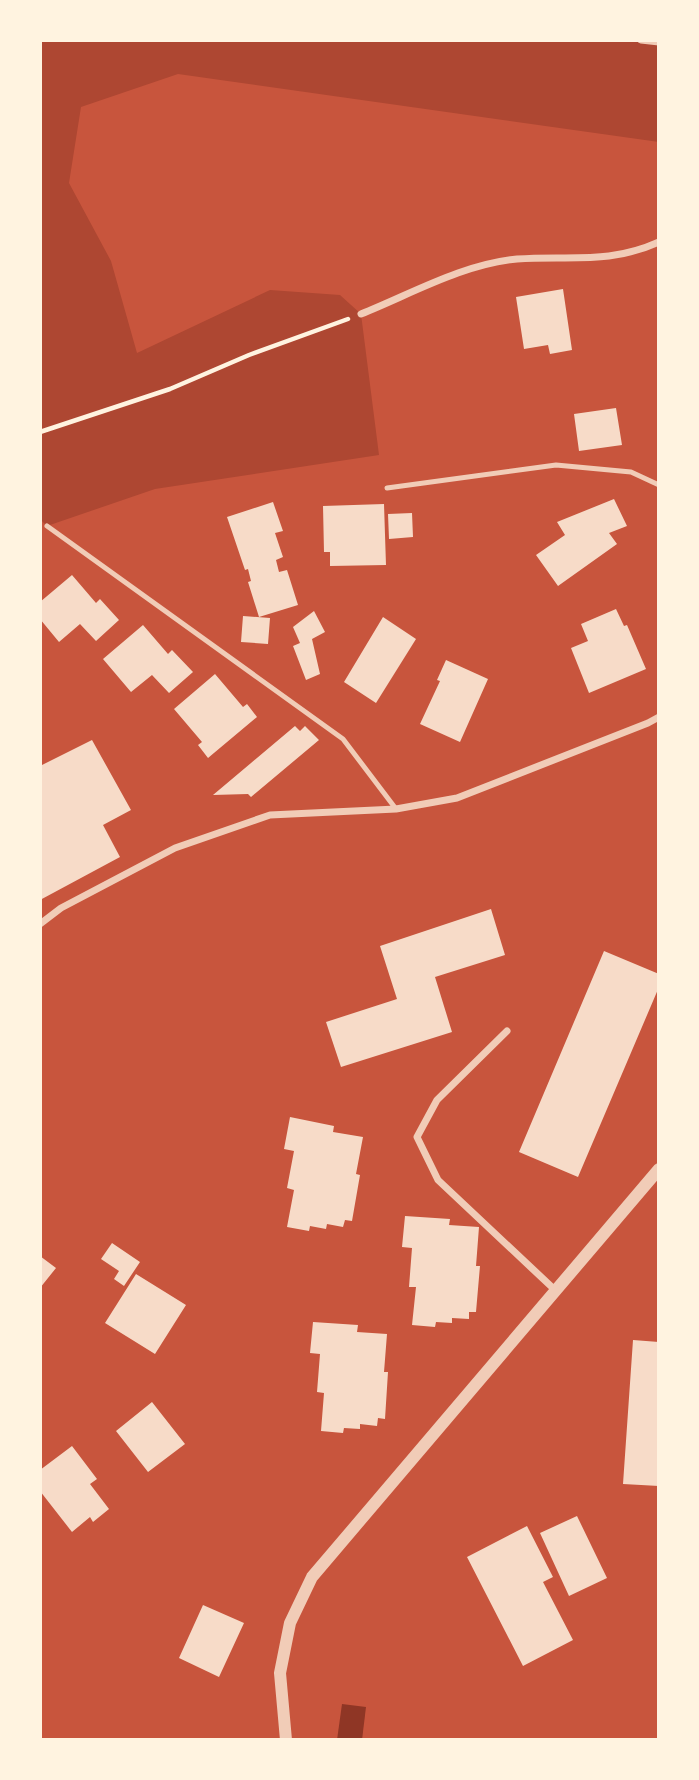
<svg xmlns="http://www.w3.org/2000/svg" width="699" height="1780" viewBox="0 0 699 1780" font-family="'IBM Plex Sans',sans-serif">
  <rect width="100%" height="100%" fill="#c8553d"/>
  <path fill="#ae4732" d="M40 40H659V142L178 74 81 107 69 183 111 261 137 353 270 290 340 295 361 314 379 455 155 489 47 526 40 519Z"/>
  <path fill="#8f3625" d="M342 1704 366 1707 362 1740H337Z"/>
  <path fill="#f7dbc8" d="M563 289 572 350 550 354 548 345 524 349 516 297Z
    M616 408 622 445 579 451 574 414Z
    M614 499 627 526 609 533 617 544 558 586 536 555 565 535 557 522Z
    M273 502 283 531 275 533 283 557 276 560 279 572 287 570 298 605 259 617 248 582 251 581 248 569 245 570 227 517Z
    M384 504 386 565 330 566V552H324L323 506Z
    M412 513 413 537 389 539 388 514Z
    M72 575 96 603 100 599 119 620 96 641 80 624 59 642 40 619V602Z
    M616 609 624 626 627 625 646 669 589 693 571 648 588 641 581 624Z
    M314 611 325 632 312 639 320 674 306 680 293 646 300 643 293 627Z
    M243 616 270 618 268 644 241 642Z
    M383 617 416 639 376 703 344 682Z
    M143 625 168 654 172 650 193 672 169 693 152 675 131 692 103 659Z
    M446 660 488 679 460 742 420 724 440 681 437 680Z
    M215 674 243 707 247 704 257 717 208 758 198 745 202 742 174 709Z
    M295 726 300 731 305 726 319 740 251 797 248 794 213 795Z
    M92 740 131 810 103 825 120 857 40 900V766Z
    M491 909 505 955 435 977 452 1032 341 1067 326 1022 397 999 380 946Z
    M604 951 659 974V987L578 1177 519 1152Z
    M290 1117 334 1126 333 1132 363 1137 356 1174 360 1175 352 1221 345 1220 343 1227 327 1224 326 1229 310 1226 309 1231 287 1227 294 1190 287 1188 294 1151 284 1149Z
    M405 1216 450 1219 449 1225 479 1227 476 1266H480L476 1312H469V1319L452 1318V1323L436 1322 435 1327 412 1325 416 1287H409L412 1248 402 1247Z
    M112 1243 140 1262 124 1286 114 1279 119 1271 101 1259Z
    M40 1256 56 1268 40 1288Z
    M136 1274 186 1305 155 1354 105 1323Z
    M313 1322 358 1325 357 1332 387 1334 384 1372H388L385 1419 378 1418 377 1426 360 1424V1429L344 1428 343 1433 321 1431 324 1393 317 1392 320 1354 310 1353Z
    M633 1340 659 1342V1486L623 1484Z
    M152 1402 185 1444 148 1472 116 1431Z
    M72 1446 97 1479 90 1484 109 1509 93 1522 90 1517 72 1532 40 1491V1470Z
    M577 1516 607 1578 569 1596 540 1533Z
    M527 1526 553 1577 543 1582 573 1640 523 1666 467 1557Z
    M203 1605 244 1623 219 1677 179 1658Z"/>
  <g fill="none" stroke-linecap="round" stroke-linejoin="round">
    <path stroke="#fff3e0" stroke-width="4.5" d="M40 432 170 389 249 355 348 319"/>
    <path stroke="#f1ccb7" stroke-width="5" d="M387 488 556 465 631 472 659 485
      M47 526 343 739 396 809"/>
    <path stroke="#f1ccb7" stroke-width="7" d="M641 40 659 42
      M361 314C411 294 463 264 517 259 570 255 608 265 659 242
      M40 924 61 908 175 848 270 815 396 809 457 798 648 723 659 717
      M507 1031 437 1100 417 1137 438 1180 555 1290"/>
    <path stroke="#f1ccb7" stroke-width="12" d="M286 1740 280 1673 290 1623 312 1577 659 1169"/>
  </g>
  <rect width="699" height="1780" fill="none" stroke="#fff3e0" stroke-width="84"/>
</svg>
